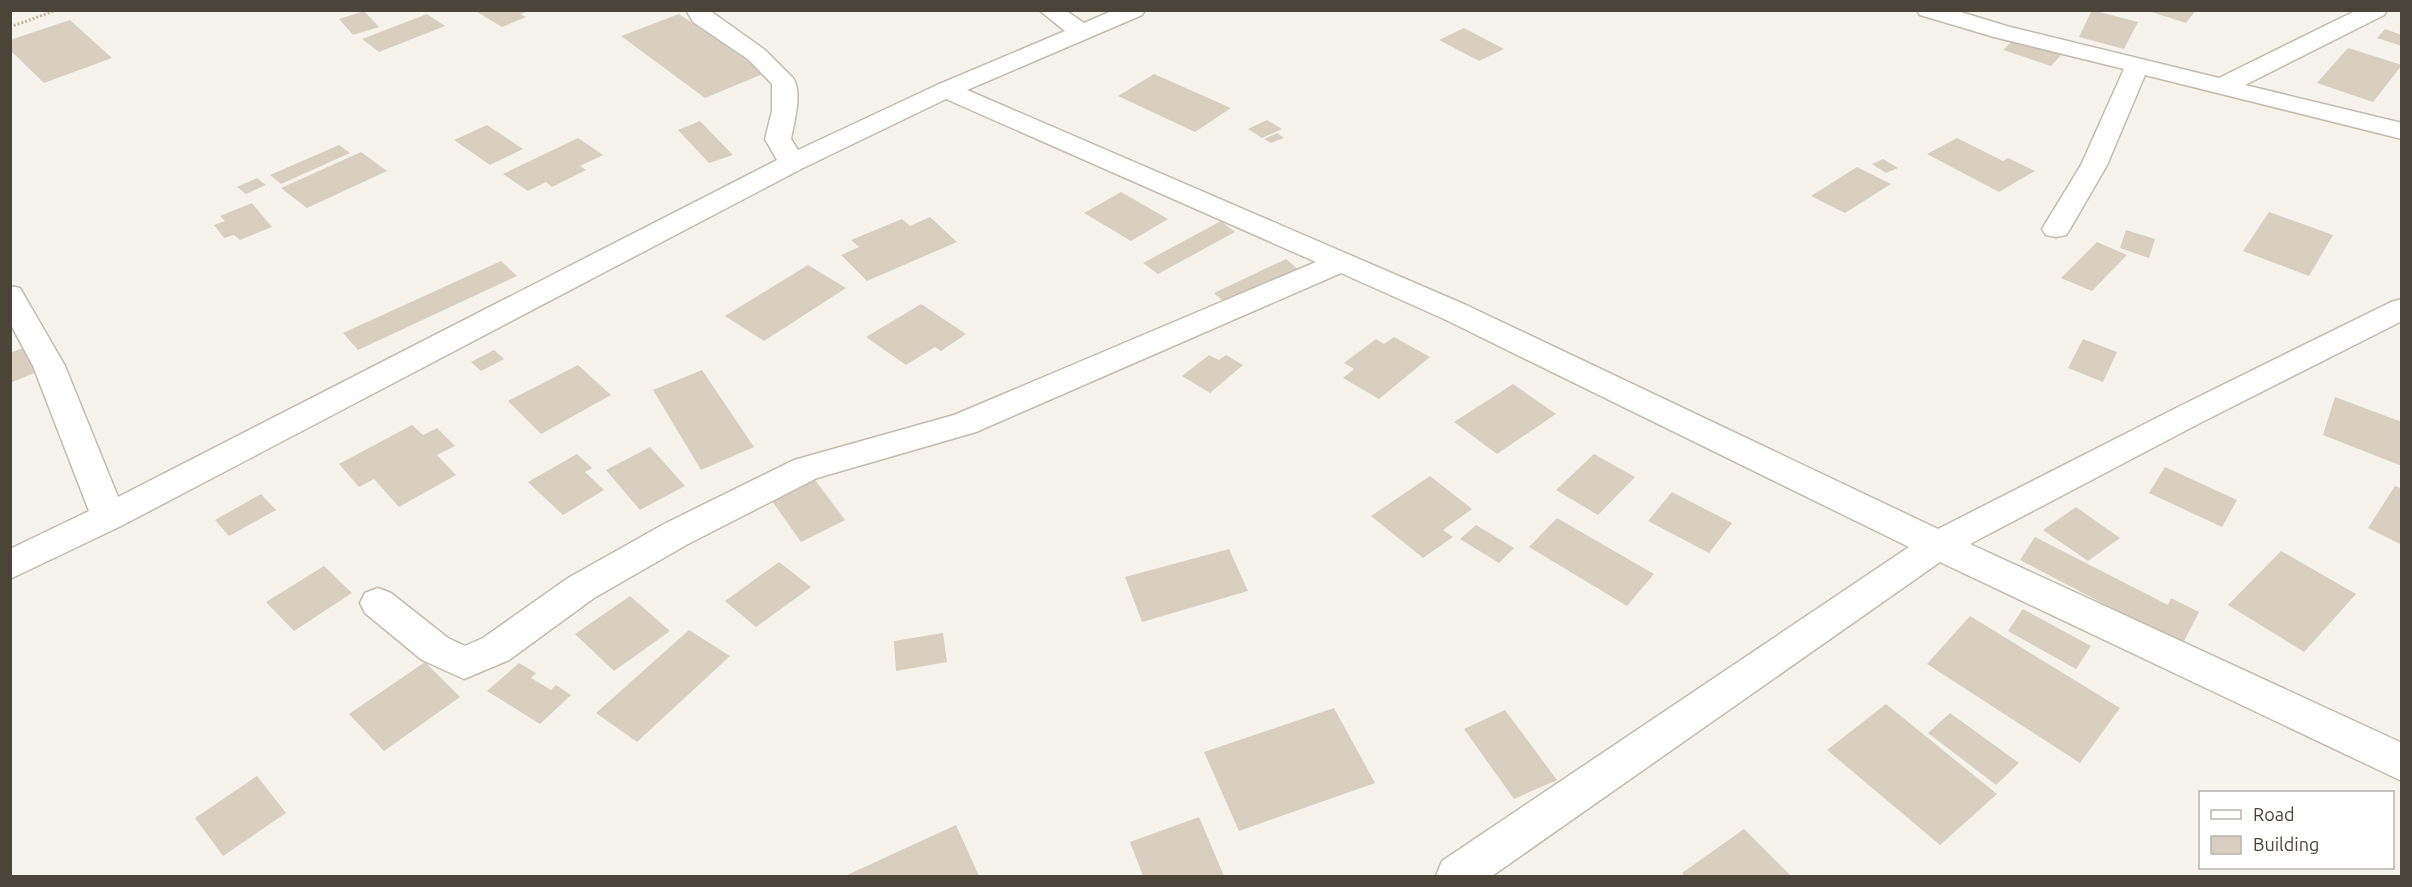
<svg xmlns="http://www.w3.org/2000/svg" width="2412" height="887" viewBox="0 0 2412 887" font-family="Ubuntu,sans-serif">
  <rect width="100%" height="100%" fill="#f6f3ec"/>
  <path fill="#d8cfc1" d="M474 10H529V11L520 14 526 17 502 27Z
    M2092 10 2138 22 2124 49 2079 37Z
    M2145 10H2196L2186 23Z
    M364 11 379 27 353 35 339 19Z
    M427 14 445 26 379 52 362 39Z
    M679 14 765 73 705 98 621 36Z
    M70 20 112 58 44 83 10 50V40Z
    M1464 28 1504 49 1479 61 1439 40Z
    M2385 29 2402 35V46L2377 38Z
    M2014 39 2062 54 2051 66 2003 50Z
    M2348 48 2402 65 2373 102 2317 83Z
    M1154 74 1231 108 1195 132 1118 96Z
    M1267 120 1282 129 1262 138 1248 129Z
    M700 121 733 155 709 163 678 130Z
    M487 125 523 149 490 165 454 140Z
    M1277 133 1284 138 1271 143 1264 139Z
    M578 138 603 155 580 166 586 170 552 187 546 182 528 191 503 174Z
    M1957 138 2003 161 2008 158 2035 171 1999 192 1927 154Z
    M339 145 350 153 281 184 270 175Z
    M361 152 387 171 307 208 281 188Z
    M1883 159 1898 168 1886 173 1872 164Z
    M1857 167 1891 184 1845 213 1811 196Z
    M257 178 266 185 246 194 237 187Z
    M1121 192 1168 219 1131 241 1084 213Z
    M252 203 272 227 240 240 234 235 224 238 214 225 225 221 220 216Z
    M2269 212 2333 235 2309 276 2243 251Z
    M930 217 957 242 867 281 841 255 859 247 851 240 902 219 910 226Z
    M1221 221 1235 232 1158 274 1143 263Z
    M2126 230 2155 239 2149 258 2120 248Z
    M2097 242 2127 255 2092 291 2061 278Z
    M1286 259 1300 271 1227 305 1214 293Z
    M501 261 517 276 358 350 343 333Z
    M808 265 846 288 764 341 725 316Z
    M921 304 966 334 941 351 935 347 906 365 866 337Z
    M1394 337 1430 357 1379 399 1343 378 1354 369 1344 363 1376 339 1384 344Z
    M2083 339 2117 352 2103 382 2068 368Z
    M28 346 39 371 10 383V353Z
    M494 350 504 359 481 371 471 362Z
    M1209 355 1219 360 1226 355 1243 365 1210 393 1182 376Z
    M578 365 611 395 541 434 508 401Z
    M702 370 754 447 701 470 653 390Z
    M1513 384 1556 414 1497 454 1454 422Z
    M2335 397 2402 422V466L2323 435Z
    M412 425 423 435 437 428 455 446 437 455 456 475 399 507 374 479 359 487 339 464Z
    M650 447 685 486 640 510 606 470Z
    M577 454 592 468 585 472 604 490 563 515 528 482Z
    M1594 454 1635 477 1598 515 1556 490Z
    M2165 467 2237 500 2222 527 2149 493Z
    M1430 476 1472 509 1443 530 1453 537 1423 558 1371 516Z
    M815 480 845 520 801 542 772 501Z
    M2395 486 2402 489V545L2368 528Z
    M1672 492 1732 523 1709 553 1648 521Z
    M261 494 276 510 229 536 215 520Z
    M2076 507 2120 538 2088 561 2043 530Z
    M1557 518 1654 574 1627 606 1529 547Z
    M1476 525 1514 548 1499 563 1460 539Z
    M2035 537 2168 605 2171 598 2199 612 2182 645 2020 560Z
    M1229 549 1248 591 1142 622 1125 577Z
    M2281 551 2356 594 2304 652 2228 605Z
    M779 562 811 587 756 627 725 601Z
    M324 566 352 593 294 631 266 602Z
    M630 596 670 631 614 671 575 634Z
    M2023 609 2091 646 2076 669 2008 631Z
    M1970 616 2120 708 2080 763 1927 664Z
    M689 630 730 656 637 742 596 713Z
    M943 633 947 662 896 671 894 641Z
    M425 662 460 697 384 751 349 714Z
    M519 663 536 673 531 678 551 690 556 685 571 695 540 724 487 691Z
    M1886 704 1997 794 1940 845 1827 750Z
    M1334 708 1375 783 1239 831 1204 752Z
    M1505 710 1557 780 1514 799 1464 729Z
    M1950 713 2019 763 1996 785 1928 733Z
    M257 776 286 813 223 856 195 818Z
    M1199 817 1224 876H1143L1130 842Z
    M956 825 979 876H845Z
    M1744 829 1791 876H1685L1682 873Z"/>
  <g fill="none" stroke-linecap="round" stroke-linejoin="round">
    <g stroke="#c2bbae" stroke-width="3">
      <path id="minor" d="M686 10H709L765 50 793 78C803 93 794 122 791 139L798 150 937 85 1065 31 1039 10H1065L1084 23 1114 10H1145L1142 15 967 90 1466 305 1938 529 2180 406 2391 302 2402 299V321L2202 422 1970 544 2402 743V781L1940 562 1492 876H1436L1442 861 1909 547 1444 319 1341 273 976 432 817 478 688 544 594 598 509 660 464 679 422 660 365 613 360 603 365 593 378 588 391 593 448 638 465 646 483 638 568 578 664 524 794 460 954 415 1316 262 946 99 801 169 121 526 10 579V549L89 511 33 366 10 323V286L20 288 65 366 118 497 777 160 765 139 772 111V84L749 60 693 22Z
        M1917 10H1954L2010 27 2219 78 2357 10H2387L2384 15 2245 85 2402 123V139L2145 75 2107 165 2070 229 2066 235 2056 237 2046 235 2042 229 2081 165 2124 69 1994 37 1920 15Z"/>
    </g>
    <path stroke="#c4b79f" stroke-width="3" stroke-dasharray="2 2" stroke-linecap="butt" d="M10 27 57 10"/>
    <use href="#minor" fill="#fff" fill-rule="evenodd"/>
  </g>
  <rect width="2412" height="887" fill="none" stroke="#4b4439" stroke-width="24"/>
  <rect x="2199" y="791" width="195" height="78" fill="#ffffff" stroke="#b7b4b0" stroke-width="1.5"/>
  <rect x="2211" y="810" width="30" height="9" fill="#ffffff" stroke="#b7b4b0" stroke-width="1.5"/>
  <text x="2253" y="821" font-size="18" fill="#4b4439">Road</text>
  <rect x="2211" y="836" width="30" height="18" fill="#d8cfc1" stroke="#b7b4b0" stroke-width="1.5"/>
  <text x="2253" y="851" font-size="18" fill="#4b4439">Building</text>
</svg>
